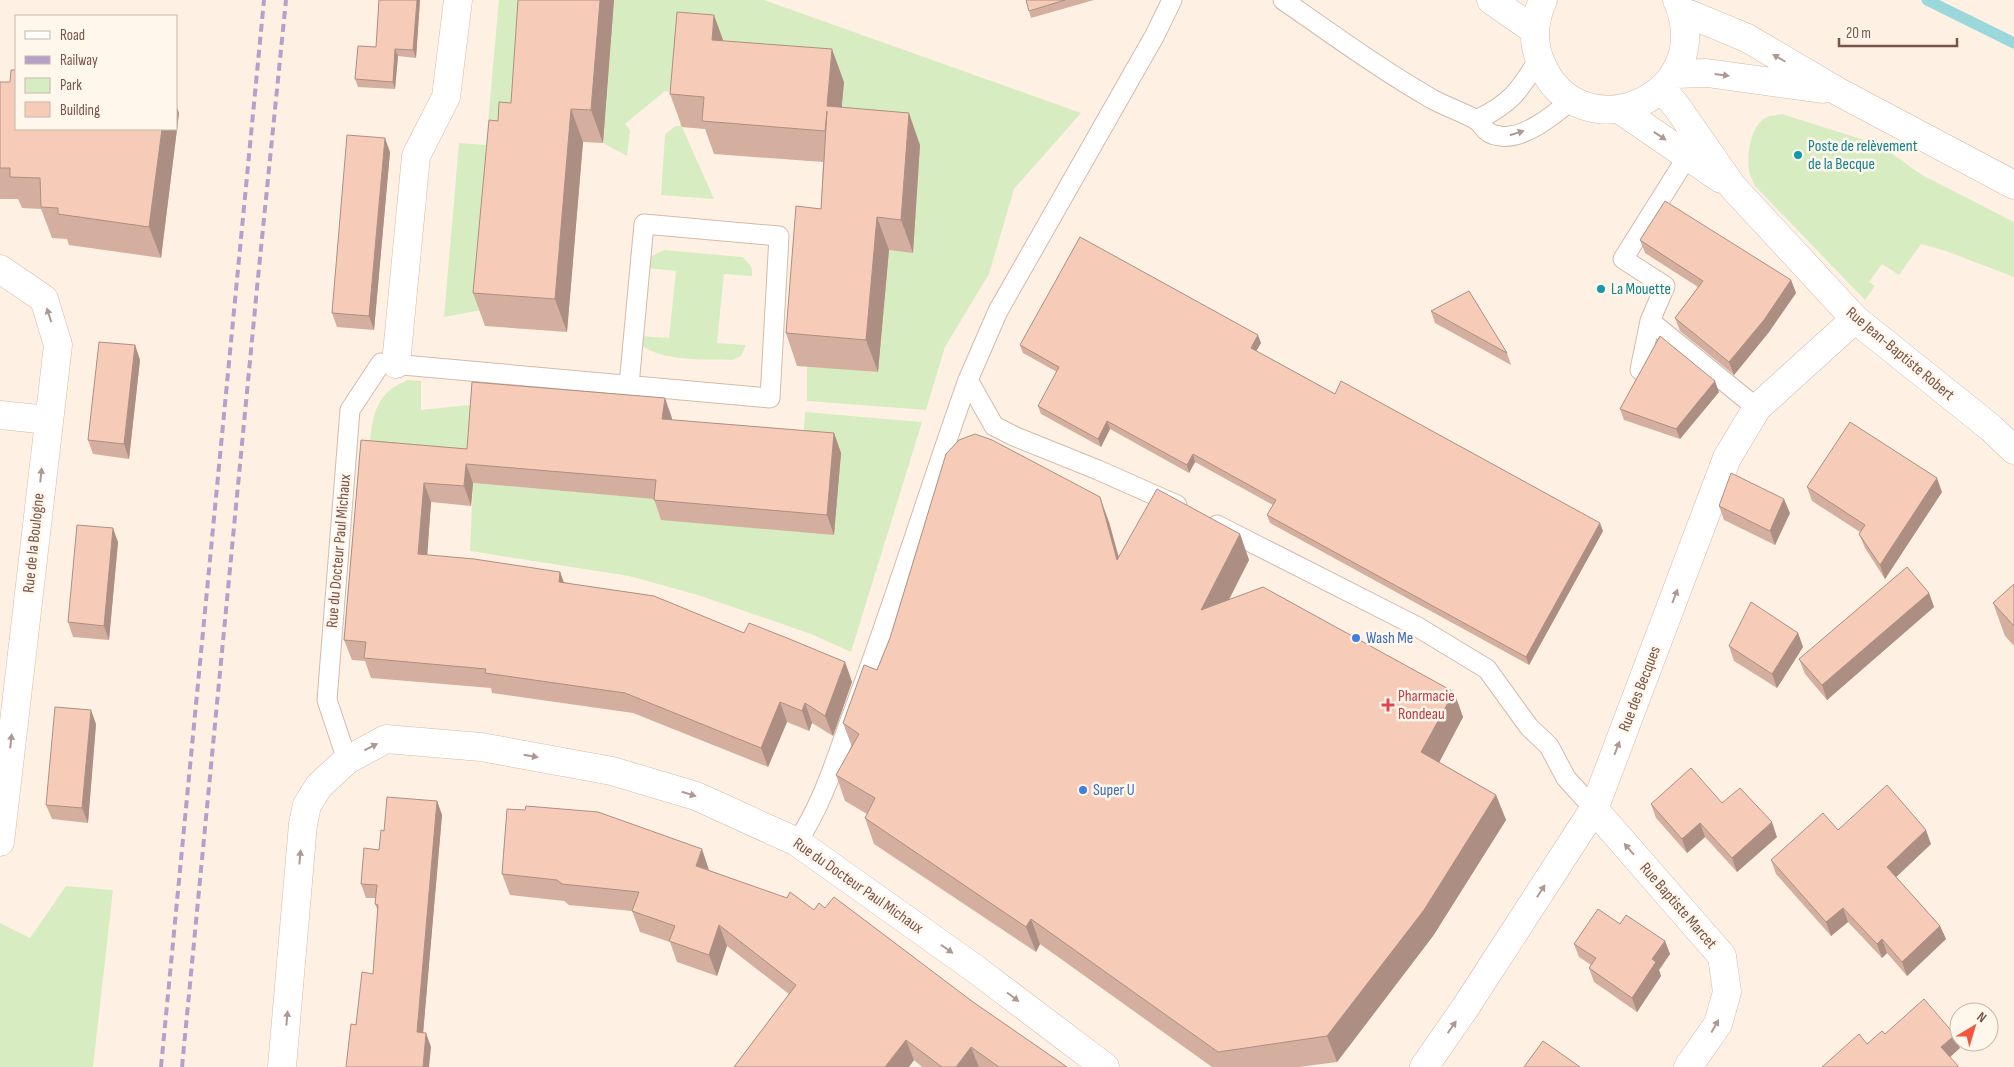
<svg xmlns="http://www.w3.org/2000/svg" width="2014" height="1067" viewBox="0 0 2014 1067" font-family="'Sofia Sans Condensed',sans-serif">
  <rect width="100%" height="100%" fill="#fef1e4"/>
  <path fill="#d7edc1" d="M499 0H533L487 309 444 317 459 143 486 145Z
    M614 0H764L1081 113 1014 189 989 274 945 347 926 410 807 401V366L878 372 889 250 913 252 920 145 682 127 714 199 661 195 665 134 676 126H680L683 93 665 91 625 124 630 130 627 156 603 143Z
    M1782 114 1880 145 1922 175 2014 222V277L1946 251 1921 244 1899 275 1882 264 1869 282 1875 286 1865 300 1755 186C1753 181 1750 176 1749 171 1747 153 1750 122 1770 116 1774 115 1779 115 1782 114Z
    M664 250 742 257C749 262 753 267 752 276L724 274 717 343 746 345 741 356 732 360C705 359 663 362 641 345V336L669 338 676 271 646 268 650 257Z
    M408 380 421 381V410L479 404 474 469 368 460C373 424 369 395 408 380Z
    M805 412 922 422 851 652 811 634 698 595 629 576 470 551 473 483 645 498 803 440Z
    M66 886 113 890 93 1067H0V923L30 938Z"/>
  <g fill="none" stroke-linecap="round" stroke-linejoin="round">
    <path stroke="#9bd8dc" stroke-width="11" d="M1927 0 2014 43"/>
    <g stroke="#d3baab" stroke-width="21">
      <path id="lane" d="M1172 0 1155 35 998 311 968 380 994 426 1016 437 1098 470 1177 505
        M1283 0C1332 34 1380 69 1432 99 1445 106 1459 111 1473 118 1485 124 1482 134 1500 136 1524 140 1555 114 1573 99
        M1476 120C1511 104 1519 91 1539 59
        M1650 321 1757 408
        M1640 370 1650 321 1665 286 1623 259 1687 157
        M1217 525 1416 626 1487 669 1529 727 1549 746 1566 778 1594 809
        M347 760 327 700 350 410 381 363 770 398 779 236 644 224 629 385
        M797 842C824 802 837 755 854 710 895 601 929 489 968 380"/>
    </g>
    <g stroke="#d3baab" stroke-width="29">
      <path id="street" d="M0 269 44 299 58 345 0 842
        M396 364 416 156 446 97 458 0
        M0 415 48 420
        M1594 809 1722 956 1727 992 1718 1024 1688 1067
        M282 1067 303 824 307 805 319 786 347 760 386 739 481 747 612 771 696 796 797 842 974 968 1105 1067
        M1424 1067 1465 1008 1594 809 1727 458 1757 408 1855 319"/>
    </g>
    <g stroke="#d6b9a9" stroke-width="29">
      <path id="secondary" d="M1491 0 1534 30
        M1543 0C1534 20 1532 42 1541 63 1579 155 1720 98 1677 0
        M1682 11 1747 38 1837 91 2014 185
        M1674 74 1707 73 1823 89
        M1662 89 1677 107 1732 186 1855 319 1991 428 2014 450
        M1619 109 1721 179"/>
    </g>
    <use href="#lane" stroke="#fff" stroke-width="19"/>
    <use href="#street" stroke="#fff" stroke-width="28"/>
    <use href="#secondary" stroke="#fff" stroke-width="28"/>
    <path stroke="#b3a1c9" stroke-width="4" stroke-dasharray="8 5" stroke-linecap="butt" d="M161 1067 264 0
      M182 1067 257 288 286 0"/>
  </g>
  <path fill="#d4af9f" d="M379 0H420L416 58 398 56 395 89 358 87 355 79 376 47Z
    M614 0 603 143 583 142 567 332 485 326 473 293 511 103Z
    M1026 0H1094L1031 18Z
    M723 41 844 82 841 107 920 145 913 253 889 250 878 372 797 366 786 333 821 209 823 162 714 154 705 129 682 127 670 94Z
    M0 82 176 129V105L179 113 161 258 69 245 67 239 52 238 41 209 22 208 18 199H0Z
    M390 152 374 330 337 327 332 313Z
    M1640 240 1791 280 1796 293 1769 332 1734 375 1680 331 1675 318 1698 287 1645 253Z
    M1431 311 1507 353 1511 365 1435 323Z
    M1261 343 1256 351 1335 394 1603 531 1529 665 1270 523 1267 515 1273 505 1195 462 1189 473 1110 429 1101 447 1041 414 1038 406 1057 372 1023 353 1020 345Z
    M135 345 140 360 129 459 93 454 88 440Z
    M1719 392 1680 439 1624 420 1620 409Z
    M672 418V420L834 433 841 453 834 535 661 520 654 499 473 483 471 506 431 502 427 555 560 572 564 582 845 662 852 682 833 736 812 723 809 731 787 722 768 767 633 713 492 693 491 688 371 678 365 661 352 660 344 640 361 440 467 449Z
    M1807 487 1942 492 1885 579 1865 548 1859 534 1860 532 1812 501Z
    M1719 506 1790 513 1775 545 1724 520Z
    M1109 522 1119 557 1240 534 1249 560 1229 600 1454 692 1463 717 1439 762 1496 795 1506 820 1433 936 1337 1062 1299 1067H1212L1040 944 1036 952 874 844 865 818 867 814 845 801 836 775 852 747 843 723 877 670 890 638Z
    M118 542 109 640 73 637 68 622Z
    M2014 584V646L2005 636 1993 603Z
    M1929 593 1934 607 1827 700 1805 674 1799 659Z
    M1798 633 1803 647 1777 688 1734 661 1729 646Z
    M96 724 88 823 52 819 46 805Z
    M437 801 442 815 423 1032 431 1047 373 974 378 911 375 904 376 898H366L361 884 379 850 384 831Z
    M1722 803 1777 837 1737 872 1705 837 1687 853 1656 818 1651 804Z
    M1838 830 1931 844 1896 877 1940 926 1946 939 1907 976 1887 953 1882 958 1848 922 1831 936 1776 874 1771 860Z
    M709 870 814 910 825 908 973 1002 1067 1067H922L914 1060 909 1067H734L789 994 727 946 717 976 677 962 670 942 640 932 632 911 569 905 564 901 510 895 502 874Z
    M1620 924 1665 941 1670 954 1659 970 1661 976 1637 1012 1594 982 1589 968 1591 965 1579 957 1574 944Z"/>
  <path fill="#ac8f82" d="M417 0H420L416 58 413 50Z
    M600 0H614L603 143 591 110Z
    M714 15 726 48 712 40Z
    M395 49 398 56 395 89 393 82Z
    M832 49 844 82 839 139 827 106Z
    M176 105 179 113 161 258 149 227 162 129H176Z
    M571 109 583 142 567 332 555 299Z
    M909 113 920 145 913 253 901 220Z
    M385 138 390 152 374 330 369 316Z
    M877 217 889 250 878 372 866 340Z
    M1791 280 1796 293 1769 332 1734 375 1729 362Z
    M1258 335 1261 343 1254 355 1251 348Z
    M135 345 140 360 129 459 124 444Z
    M1715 381 1719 392 1680 439 1676 429Z
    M665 398 672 418 669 438 662 419Z
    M1107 421 1110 429 1101 447 1098 439Z
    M834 433 841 453 834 535 827 515Z
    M1193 454 1195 462 1189 473 1187 465Z
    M466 464 473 483 471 506 464 486Z
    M1937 478 1942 492 1885 579 1880 565Z
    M424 483 431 502 426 574 418 554Z
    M1100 497 1109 522 1126 586 1117 560Z
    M1784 499 1790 513 1775 545 1770 531Z
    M1600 523 1603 531 1529 665 1526 657Z
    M113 528 118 542 109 640 104 626Z
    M1240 534 1249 560 1210 636 1201 610Z
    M560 572 567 592 559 582Z
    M1929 593 1934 607 1827 700 1822 685Z
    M1798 633 1803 647 1777 688 1772 674Z
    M845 662 852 682 833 736 825 716Z
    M1454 692 1463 717 1431 778 1421 752Z
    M780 702 787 722 768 767 761 748Z
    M805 703 812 723 809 731 802 711Z
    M91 710 96 724 88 823 82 808Z
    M1496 795 1506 820 1433 936 1337 1062 1327 1036Z
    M437 801 442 815 422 1046 417 1032Z
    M1772 822 1777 837 1737 872 1732 858Z
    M1700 823 1705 837 1687 853 1682 839Z
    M1926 830 1931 844 1892 881 1887 867Z
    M702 849 709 870 696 866Z
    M1843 908 1848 922 1831 936 1826 922Z
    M1031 919 1040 944 1036 952 1026 927Z
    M719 925 727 946 717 976 709 955Z
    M1940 926 1946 939 1907 976 1902 962Z
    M1882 939 1887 953 1882 958 1877 944Z
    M1665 941 1670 954 1659 970 1661 976 1637 1012 1632 998 1652 959Z
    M426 1033 431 1047 429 1067H423Z
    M1955 1035 1960 1048 1946 1061 1941 1047Z
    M906 1040 914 1060 909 1067H885Z
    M971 1047 979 1067H956Z"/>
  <path fill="#f6ccb9" stroke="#ac8f82" d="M379 0H417L413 50 395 49 393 82 355 79 358 46 376 47Z
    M518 0H600L591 110 571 109 555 299 473 293 489 120 498 121 499 102 511 103Z
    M1026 0H1065L1029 11Z
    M677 12 714 15 712 40 832 49 827 106 909 113 901 220 877 217 866 340 786 333 796 206 821 209 827 111 825 131 702 121 704 97 670 94Z
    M11 70H16V129H162L149 227 58 214V208L41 207 40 178 10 177V168H0V82H10Z
    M347 135 385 138 369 316 332 313Z
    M1665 201 1791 280 1764 320 1729 362 1675 318 1703 281 1640 240Z
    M1080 237 1258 335 1251 348 1335 394 1341 381 1600 523 1526 657 1267 515 1276 500 1193 454 1187 465 1107 421 1098 439 1038 406 1059 367 1020 345Z
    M1469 291 1507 353 1431 311Z
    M1660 336 1715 381 1676 429 1620 409Z
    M99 342 135 345 124 444 88 440Z
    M472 382 665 398 662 419 834 433 827 515 654 500 656 480 466 464 464 486 424 483 418 554 474 559 560 572 559 582 654 596 744 633 749 623 787 638 845 662 825 716 805 703 802 711 780 702 761 748 625 693 485 673 486 669 364 658 366 642 344 640 361 440 467 449Z
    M1850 422 1937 478 1880 565 1859 534 1865 525 1807 487Z
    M975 434 992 440 1100 497 1117 560 1157 489 1240 534 1201 610 1263 587 1454 692 1421 752 1496 795 1424 910 1327 1036 1218 1052 1031 919 1026 927 865 818 875 798 836 775 859 734 843 723 864 665 877 670 890 638 946 454 959 440Z
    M1731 473 1784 499 1770 531 1719 506Z
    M77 525 113 528 104 626 68 622Z
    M1907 567 1929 593 1822 685 1799 659Z
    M2014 584V626L1993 603Z
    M1751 602 1798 633 1772 674 1729 646Z
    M55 707 91 710 82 808 46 805Z
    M1691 768 1722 803 1740 788 1772 822 1732 858 1700 823 1682 839 1651 804Z
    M1887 785 1926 830 1887 867 1940 926 1902 962 1882 939 1877 944 1843 908 1826 922 1771 860 1823 813 1838 830Z
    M387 797 437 801 417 1032 426 1033 423 1067H346L351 1024 356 1025 362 972 373 974 378 905 375 904 377 885 361 884 364 848 379 850 381 830 384 831Z
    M526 806 598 812 702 849 696 866 787 898 790 892 814 910 819 903 825 908 834 897 973 1002 1067 1067H999L971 1047 956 1067H942L906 1040 885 1067H734L796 985 719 925 709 955 669 941 675 926 632 911 639 892 562 884 557 880 502 874 507 809 525 810Z
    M1598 909 1620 924 1626 915 1665 941 1652 959 1656 962 1632 998 1589 968 1596 958 1574 944Z
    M1924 999 1955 1035 1941 1047 1958 1066V1067H1822L1859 1034 1867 1044 1882 1031 1885 1034Z
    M1543 1041 1580 1067H1524Z"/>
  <defs><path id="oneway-solid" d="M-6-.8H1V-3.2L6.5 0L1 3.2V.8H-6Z" transform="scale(1.25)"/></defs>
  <g fill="#af9891">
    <use href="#oneway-solid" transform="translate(1779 58) rotate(-150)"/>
    <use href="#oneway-solid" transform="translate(1722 75) rotate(7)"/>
    <use href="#oneway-solid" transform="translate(1517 133) rotate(-17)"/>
    <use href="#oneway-solid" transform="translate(1660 136) rotate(34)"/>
    <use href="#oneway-solid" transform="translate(49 315) rotate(-108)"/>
    <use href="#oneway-solid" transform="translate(41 475) rotate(-84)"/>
    <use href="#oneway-solid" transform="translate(1675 596) rotate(-69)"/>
    <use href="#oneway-solid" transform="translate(11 741) rotate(-84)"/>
    <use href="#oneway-solid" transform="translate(371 747) rotate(-27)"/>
    <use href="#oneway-solid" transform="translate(1617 748) rotate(-69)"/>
    <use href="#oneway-solid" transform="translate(531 756) rotate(10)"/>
    <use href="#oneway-solid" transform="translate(689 794) rotate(17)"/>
    <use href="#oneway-solid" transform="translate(1629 849) rotate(-131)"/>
    <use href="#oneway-solid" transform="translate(300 857) rotate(-85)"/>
    <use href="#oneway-solid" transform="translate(1541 891) rotate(-57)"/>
    <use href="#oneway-solid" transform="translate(947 949) rotate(35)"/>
    <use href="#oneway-solid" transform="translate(1013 997) rotate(37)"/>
    <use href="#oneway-solid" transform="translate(287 1018) rotate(-85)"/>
    <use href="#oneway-solid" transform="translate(1715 1026) rotate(-61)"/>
    <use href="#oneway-solid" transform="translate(1452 1027) rotate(-55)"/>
  </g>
  <g fill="#0f9aa8" stroke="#fff6ec" stroke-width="2">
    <circle cx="1798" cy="155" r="5"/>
    <circle cx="1601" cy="289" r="5"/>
  </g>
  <g fill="#3f7fe0" stroke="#fff6ec" stroke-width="2">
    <circle cx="1356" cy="638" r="5"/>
    <circle cx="1083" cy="790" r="5"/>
  </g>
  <path fill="#e0444e" stroke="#fff6ec" stroke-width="2" d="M1385.5 697.5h5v5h5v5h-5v5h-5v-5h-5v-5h5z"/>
  <g text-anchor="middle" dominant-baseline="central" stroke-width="5" stroke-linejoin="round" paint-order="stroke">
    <g font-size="16" fill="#0d838f" stroke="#fff6ec" text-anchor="start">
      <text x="1808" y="146">Poste de relèvement<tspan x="1808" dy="18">de la Becque</tspan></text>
      <text x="1611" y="289">La Mouette</text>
    </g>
    <g font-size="16" fill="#795447" stroke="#fff6ec">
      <text transform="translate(1900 354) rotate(40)">Rue Jean-Baptiste Robert</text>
      <text transform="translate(34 543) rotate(-84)">Rue de la Boulogne</text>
      <text transform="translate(339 551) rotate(-85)">Rue du Docteur Paul Michaux</text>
      <text transform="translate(1640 689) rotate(-69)">Rue des Becques</text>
      <text transform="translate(858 886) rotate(35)">Rue du Docteur Paul Michaux</text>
      <text transform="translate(1678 906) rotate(49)">Rue Baptiste Marcet</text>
    </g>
    <g font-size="16" fill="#366cbe" stroke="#fff6ec" text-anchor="start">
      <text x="1366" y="638">Wash Me</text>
      <text x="1093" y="790">Super U</text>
    </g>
    <g font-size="16" fill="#be3a42" stroke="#fff6ec" text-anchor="start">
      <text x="1398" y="696">Pharmacie<tspan x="1398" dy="18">Rondeau</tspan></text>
    </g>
  </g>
  <rect x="15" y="15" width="162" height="115" fill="#fff6ec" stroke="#c9b5aa"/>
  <rect x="25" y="31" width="25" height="8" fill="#ffffff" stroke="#c9b5aa"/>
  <text x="60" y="40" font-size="15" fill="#795447">Road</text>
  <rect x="25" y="56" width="25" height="8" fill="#b3a1c9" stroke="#c9b5aa"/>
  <text x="60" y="65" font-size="15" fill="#795447">Railway</text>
  <rect x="25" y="78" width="25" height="15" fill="#d7edc1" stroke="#c9b5aa"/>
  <text x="60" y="90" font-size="15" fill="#795447">Park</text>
  <rect x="25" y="102" width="25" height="15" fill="#f6ccb9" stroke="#c9b5aa"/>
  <text x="60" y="115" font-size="15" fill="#795447">Building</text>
  <g transform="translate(1974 1027) rotate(38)"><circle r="24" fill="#fff6ec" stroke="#c9b5aa"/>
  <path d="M0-4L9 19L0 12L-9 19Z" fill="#f3563e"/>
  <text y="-8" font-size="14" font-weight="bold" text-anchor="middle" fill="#795447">N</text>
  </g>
  <path d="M1839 38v8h118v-8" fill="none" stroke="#795447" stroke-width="2.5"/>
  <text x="1846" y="38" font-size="15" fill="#795447" stroke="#fff6ec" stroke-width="4" paint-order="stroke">20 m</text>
</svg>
